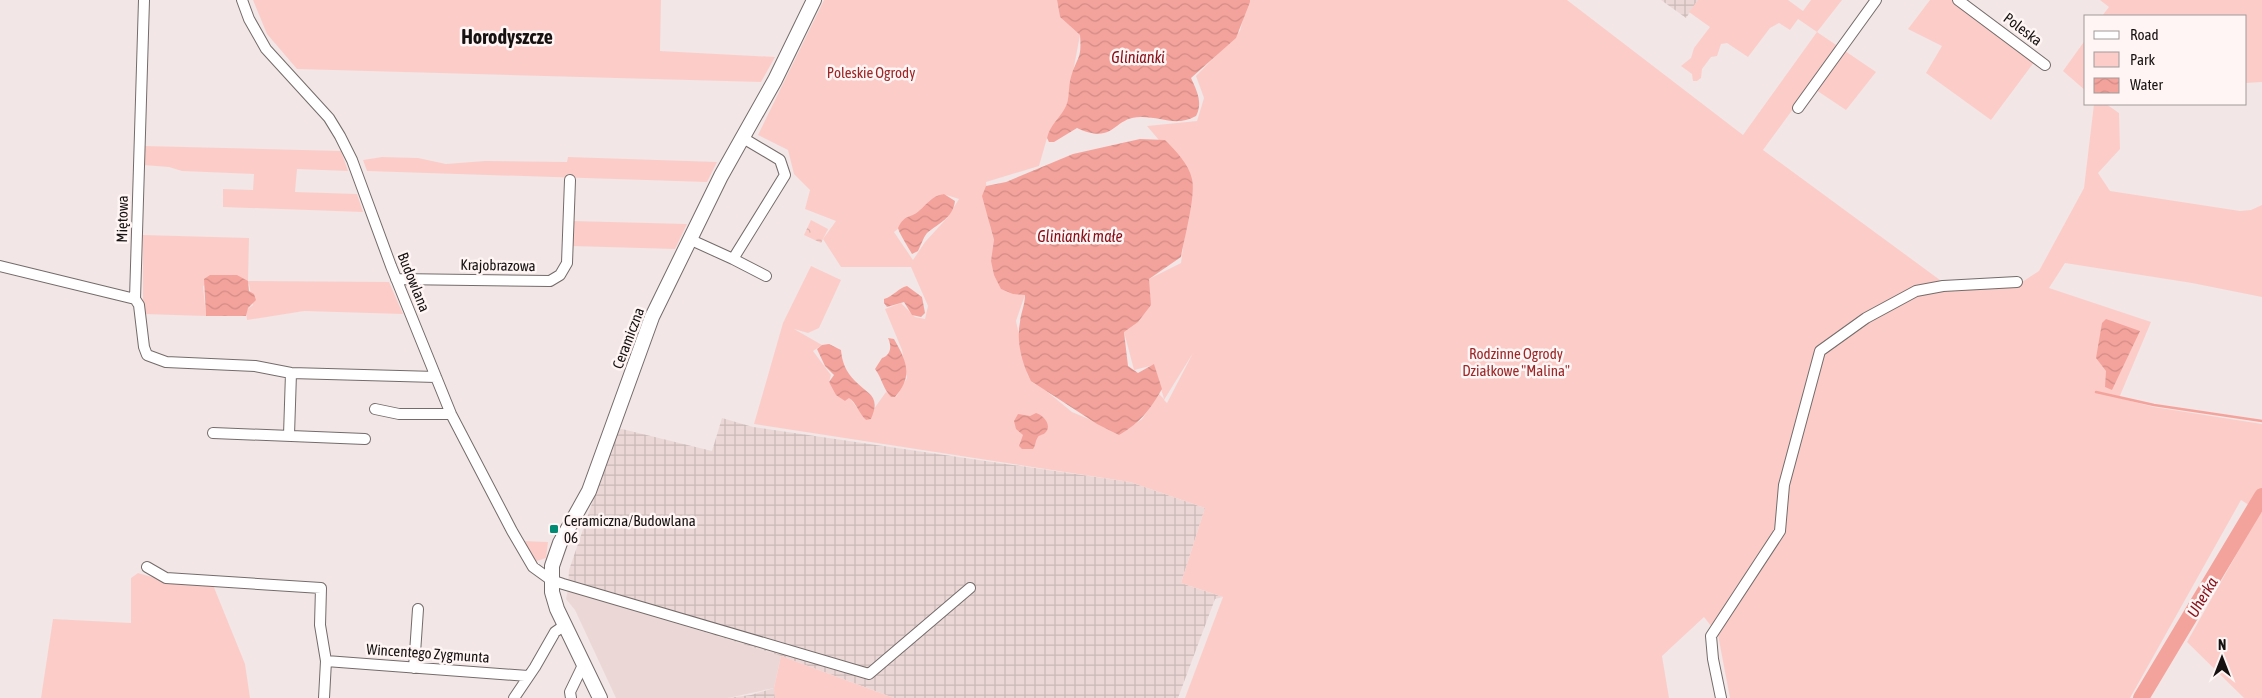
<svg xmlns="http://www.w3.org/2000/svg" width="2262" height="698" viewBox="0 0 2262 698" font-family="'Asap Condensed',sans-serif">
  <defs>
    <pattern id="industrial-grid" width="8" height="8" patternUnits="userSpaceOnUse" patternTransform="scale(1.25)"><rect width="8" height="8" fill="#ebd8d6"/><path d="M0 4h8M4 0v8" fill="none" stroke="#c9b8b7"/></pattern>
    <pattern id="park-crowns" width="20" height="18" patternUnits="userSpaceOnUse" patternTransform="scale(1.25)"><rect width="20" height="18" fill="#fccdc8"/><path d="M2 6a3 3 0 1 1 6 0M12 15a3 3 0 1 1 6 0" fill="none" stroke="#d7afab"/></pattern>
    <pattern id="water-waves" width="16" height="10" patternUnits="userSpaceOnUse" patternTransform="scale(1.25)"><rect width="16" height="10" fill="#f4a39c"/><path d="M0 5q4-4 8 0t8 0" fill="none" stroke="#d08b85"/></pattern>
  </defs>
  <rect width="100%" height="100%" fill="#f2e7e6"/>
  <path fill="#ebd8d6" d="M568 589 781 656 774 688 728 698H616L575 610 566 599Z"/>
  <path fill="url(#industrial-grid)" d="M1661 0H1698L1686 18Z
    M722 418 753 427 1130 482 1205 508 1181 583 1223 597 1215 599 1178 698H894L781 656 568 589 569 570 618 428 712 451Z
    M774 688 775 698H728L751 695Z"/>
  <path fill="#fccdc8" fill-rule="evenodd" d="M253 0H661L660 51 775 57 761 82 297 69 267 34Z
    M824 0H1057L1060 17 1080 35 1065 115 1047 138 1039 166 986 182 990 226 994 240 1025 295 1016 321 1028 376 1072 412 1122 433 1142 419 1159 394 1164 399 1154 365 1134 370 1124 332 1149 279 1181 263 1192 179 1147 126 1197 121 1204 98 1196 76 1240 31 1248 0H1567L1743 135 1817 32 1798 19 1790 30 1779 23 1770 28 1748 57 1727 43 1721 44 1717 56 1711 57 1702 69 1701 78 1697 81H1693L1692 74 1681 66 1691 58 1694 48 1710 27 1689 12 1698 0H1788L1803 11 1811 0H1842L1817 32 1876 72 1846 110 1810 86 1763 150 1944 283 2019 284 2039 271 2084 188 2094 104H2106L2119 113 2120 149 2098 173 2110 191 2240 211 2251 210 2262 205V297L2192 283 2065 263 2049 288 2151 322 2119 398 2154 407 2262 424V489L2252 507 2241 500 2130 698H1730L1718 635 1704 617 1662 656 1669 698H1185L1223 597 1181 583 1205 508 1130 482 754 424 783 323 811 266 841 280 819 328 808 333 794 329 822 345 813 351 831 375 829 382 845 401 849 397 866 420 886 392 896 397 907 378 902 350 885 309 901 303 915 317 925 319 928 306 911 267H841L823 239 836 221 805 209 810 190 794 174 788 150 758 135ZM943 194 959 199 947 218 925 242 913 260 894 232ZM1193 353 1167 403 1164 400Z
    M1930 0H1952L2035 61 1991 120 1926 73 1942 46 1908 29Z
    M2100 0H2262V82L2246 83V16H2102L2109 7Z
    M2086 39V91L2063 71Z
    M144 146 341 151 348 171 297 169 295 192 357 194 363 212 223 207V189L253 190 254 174 182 171 169 167 143 165Z
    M382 157 418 158 446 164 485 161 567 162 568 157 717 162 707 182 367 171 363 160Z
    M572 221 687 224 675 249 571 246Z
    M143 235 249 238 248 281 389 282 403 314 304 311 247 320 246 310 253 305 249 284 234 275 203 286 206 316 143 314Z
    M2262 509V698H2244L2187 642Z
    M522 541 548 542 546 558 534 562Z
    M138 573 162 580 213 585 245 664 250 698H41L53 619 131 623V578Z
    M781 656 894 698H775L774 688Z"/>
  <path fill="url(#park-crowns)" d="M811 220 828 229 821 243 804 235Z"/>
  <path fill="url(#water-waves)" d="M1057 0H1250V2L1236 38 1191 78C1197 91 1203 103 1196 116 1176 127 1162 117 1142 117 1112 116 1116 146 1077 128L1054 142H1049L1047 138C1050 125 1059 119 1065 108 1070 100 1068 86 1071 77 1077 56 1082 60 1080 35L1060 17Z
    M1140 139 1165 140C1175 150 1189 164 1192 179 1196 196 1184 239 1181 257L1149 279 1151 305 1138 322 1124 332 1128 366 1138 373 1154 364 1162 389C1150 410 1140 423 1119 435L1097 424 1031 381C1022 364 1016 341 1020 322 1021 312 1025 305 1025 295L1013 294 1001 289 994 275 991 261 994 240 982 196 986 186 1006 182 1073 154Z
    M944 194 955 201C953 218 939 223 927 233 923 238 921 245 918 251L912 254C908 247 899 233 898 228 905 213 911 219 920 210 928 203 932 196 944 194Z
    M210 275H237L248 281 249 291 254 294 256 300 248 308 246 316H206L204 279Z
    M907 286 922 297 925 313 921 317 912 315 904 302 887 307 884 303V299C894 296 898 288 907 286Z
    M2106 319 2140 331 2112 390 2105 387 2106 371 2096 358 2102 323Z
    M888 338 894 339C906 360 914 376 895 397H891C883 389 882 378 875 369L882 358C891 355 892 346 888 338Z
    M829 344 841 350C842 362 846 372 855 381 869 395 881 396 871 419L866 420C859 414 856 402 849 398L845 401 836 395 829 382 834 375 825 366 817 349 822 345Z
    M1036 413C1043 415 1053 425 1045 433 1043 435 1039 435 1038 437 1035 441 1036 445 1033 449H1022L1019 446 1023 435 1016 429 1014 421 1018 414 1030 416Z"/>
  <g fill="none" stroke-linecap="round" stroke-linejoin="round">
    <path stroke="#f4a39c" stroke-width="2.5" d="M2096 392 2154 405 2262 421"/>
    <path stroke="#f4a39c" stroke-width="16" d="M2141 698 2262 496"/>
    <g stroke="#746b6a" stroke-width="12">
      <path id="street" d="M242 0 249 19 266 49 329 118 340 136 352 160 391 266 451 414 512 531 533 567 551 580 563 584 869 674 970 588
        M1958 0 2045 65
        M1798 108 1876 0
        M689 239 733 259 785 175 780 160 743 138
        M733 259 766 276
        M0 266 135 299 144 0
        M396 279 550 281 560 275 567 263 570 180
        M135 299 139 305 144 347 147 355 166 362 255 366 291 373 436 377
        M375 409 399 414H451
        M213 433 365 439
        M289 435 291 373
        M147 567 166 578 321 588 320 625 326 661 324 698
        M326 661 528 676
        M414 668 418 609
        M514 698 535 667 555 632 565 625
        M571 698 570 692 584 663
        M1721 698 1713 659 1711 636 1780 531 1784 485 1820 351 1866 318 1916 291 1943 286 2017 282"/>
    </g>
    <g stroke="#746b6a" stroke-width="16">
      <path id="secondary" d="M600 698 557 609 552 592V566L560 543 589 491 652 317 721 176 775 80 814 0"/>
    </g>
    <use href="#street" stroke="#fff" stroke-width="10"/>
    <use href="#secondary" stroke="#fff" stroke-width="14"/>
  </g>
  <rect fill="#008c74" stroke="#fef5f4" stroke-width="2" x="549" y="524" width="10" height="10" rx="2.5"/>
  <g text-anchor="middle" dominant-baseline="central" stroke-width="5" stroke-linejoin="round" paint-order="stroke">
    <g font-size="15" fill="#161212" stroke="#fef5f4">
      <text transform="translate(2023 29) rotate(37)">Poleska</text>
      <text transform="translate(122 219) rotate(-89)">Miętowa</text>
      <text transform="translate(498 265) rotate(1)">Krajobrazowa</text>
      <text transform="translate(414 282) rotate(68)">Budowlana</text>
      <text transform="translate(628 338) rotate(-69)">Ceramiczna</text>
      <text transform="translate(428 653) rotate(4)">Wincentego Zygmunta</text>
    </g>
    <g font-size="15" fill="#9b2728" stroke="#fef5f4">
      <text x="871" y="72">Poleskie Ogrody</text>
      <text x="1516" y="353">Rodzinne Ogrody<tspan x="1516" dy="17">Działkowe "Malina"</tspan></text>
    </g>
    <g font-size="15" fill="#161212" stroke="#fef5f4" text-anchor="start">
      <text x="564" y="520">Ceramiczna/Budowlana<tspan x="564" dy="17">06</tspan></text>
    </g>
    <g font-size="16" font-style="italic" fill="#870e18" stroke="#fef5f4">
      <text x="1138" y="57">Glinianki</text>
      <text x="1080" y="236">Glinianki małe</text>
      <text transform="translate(2202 597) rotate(-59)">Uherka</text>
    </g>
    <g font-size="20" font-weight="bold" fill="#161212" stroke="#fef5f4">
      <text x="507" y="36">Horodyszcze</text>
    </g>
  </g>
  <rect x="2084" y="15" width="162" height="90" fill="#fef5f4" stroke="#a19a9a"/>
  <rect x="2094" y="31" width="25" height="8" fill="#ffffff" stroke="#a19a9a"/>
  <text x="2130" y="40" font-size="15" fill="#161212">Road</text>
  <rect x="2094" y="52" width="25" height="15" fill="#fccdc8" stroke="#a19a9a"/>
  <text x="2130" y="65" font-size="15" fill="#161212">Park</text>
  <rect x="2094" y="78" width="25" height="15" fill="url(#water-waves)" stroke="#a19a9a"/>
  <text x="2130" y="90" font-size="15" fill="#161212">Water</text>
  <g transform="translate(2222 658)" stroke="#fef5f4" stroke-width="4" paint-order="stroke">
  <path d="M0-4L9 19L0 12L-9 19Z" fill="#161212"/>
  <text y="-8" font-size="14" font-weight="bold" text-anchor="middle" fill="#161212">N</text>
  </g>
</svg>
